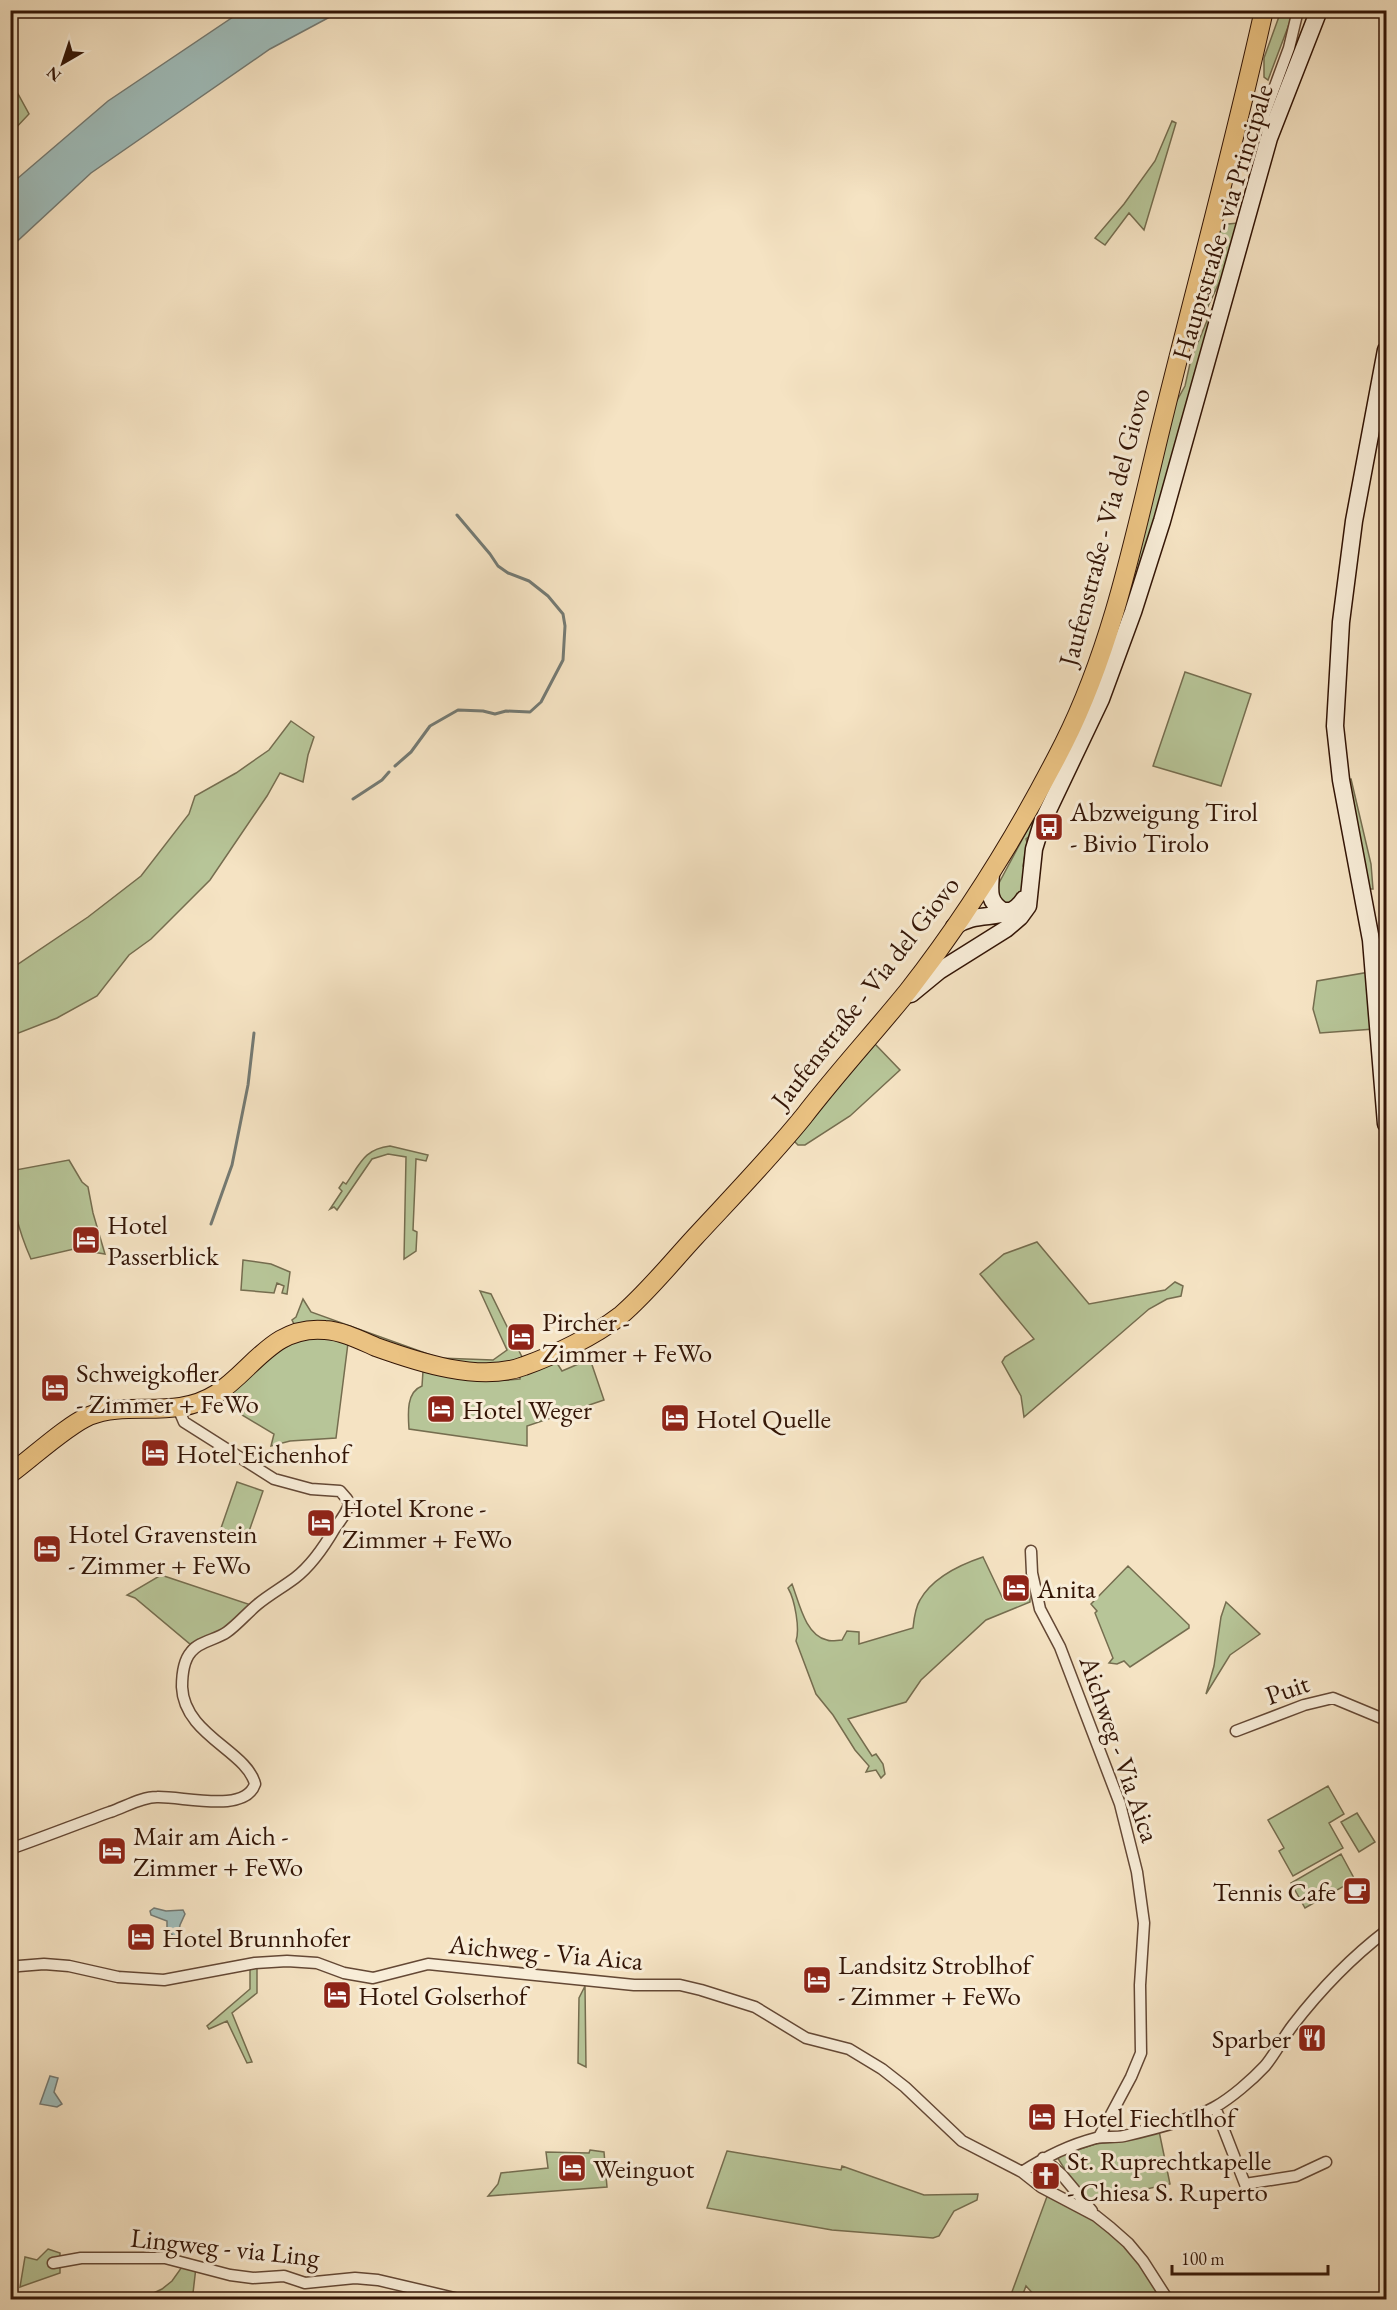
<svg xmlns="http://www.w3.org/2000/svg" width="1397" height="2310" viewBox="0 0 1397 2310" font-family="'EB Garamond',serif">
  <rect width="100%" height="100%" fill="#f5e3c3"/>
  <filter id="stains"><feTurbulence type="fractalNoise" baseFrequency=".00333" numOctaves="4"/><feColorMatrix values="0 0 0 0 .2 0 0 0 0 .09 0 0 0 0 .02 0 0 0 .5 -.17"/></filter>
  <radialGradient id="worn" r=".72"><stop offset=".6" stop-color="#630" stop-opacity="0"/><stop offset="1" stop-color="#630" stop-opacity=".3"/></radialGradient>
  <path fill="#b7c598" stroke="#756d4f" stroke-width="1.5" d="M1281 11H1294L1268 80 1264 77V58Z
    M11 81 29 114 11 133H10Z
    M1172 121 1176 123 1144 230 1129 213 1105 245 1095 238 1124 204 1155 161Z
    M1238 223 1233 253 1189 347 1217 232 1228 224Z
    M1227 273 1138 582 1120 626 1175 404 1185 386 1191 359Z
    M1185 672 1251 694 1221 786 1153 766Z
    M291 721 314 737 308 755 303 782 280 773 267 796 210 880 151 939 129 955 97 996 57 1018 11 1036V969L88 917 141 876 189 814 195 796 236 773 269 750Z
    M1351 779 1371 864 1373 889H1367L1341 780Z
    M1034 822 1032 834 1026 839 1027 842 1023 866 1025 867 1021 897 1004 906 997 891 999 883 1030 825Z
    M1370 972 1374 1029 1320 1033 1313 1009 1317 981Z
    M874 1043 900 1070 850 1116 805 1145H798L794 1141Z
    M390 1146 428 1155 426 1161 416 1159 413 1230 417 1232 416 1251 404 1259 406 1157 388 1154 372 1159 337 1210 334 1207 330 1209 342 1191 339 1188 343 1182 346 1184C360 1164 364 1149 390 1146Z
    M69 1160 82 1182 88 1187 93 1213 105 1254 74 1249 31 1259C18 1230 11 1203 10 1171Z
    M1037 1242 1089 1304 1165 1290 1175 1282 1183 1286 1181 1296 1167 1299 1149 1309 1024 1417 1021 1396 1002 1362 1005 1357 1034 1339 980 1274 1004 1254Z
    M243 1260 271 1264 290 1272 287 1294 282 1293 284 1286 277 1283 274 1293 241 1290Z
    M480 1291 491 1294 522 1357C487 1377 423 1356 385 1347 355 1340 325 1333 295 1326L292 1320 296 1317 303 1299 311 1312 439 1358 493 1360 507 1350Z
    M326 1337 348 1343 336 1438 290 1441 271 1446 274 1434 232 1409 223 1398 285 1345 308 1338Z
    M590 1359 604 1400 527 1426V1446L409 1429C408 1414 406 1392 422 1386L423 1371C456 1376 487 1383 520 1379V1376L555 1360 562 1371Z
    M237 1482 263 1491 246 1540 220 1531Z
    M983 1557 1003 1599 1030 1595V1602L986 1620 921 1680 906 1702 848 1719 872 1756 876 1754 883 1764 885 1774 881 1778 876 1770 866 1772 869 1766 855 1750 833 1715 816 1694 796 1641C800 1629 795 1600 788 1588L792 1584C799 1602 805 1635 827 1640 831 1642 837 1640 842 1640L847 1631 859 1632V1644L913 1628C914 1619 915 1608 920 1600 933 1577 959 1565 983 1557Z
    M1128 1566 1189 1625V1628L1130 1667 1124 1661 1117 1664 1109 1663 1113 1658 1095 1613 1097 1611 1091 1604Z
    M161 1575 251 1605 226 1628 190 1644 135 1598 127 1595Z
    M1226 1602 1260 1634 1230 1655 1206 1694 1214 1666 1221 1617Z
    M1328 1786 1344 1814 1329 1823 1343 1848 1293 1876 1279 1851 1284 1848 1268 1820Z
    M1357 1813 1375 1842 1359 1852 1341 1822Z
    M1341 1854 1355 1880 1305 1908 1291 1883Z
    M257 1963V1993L232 2013 252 2062 247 2063 227 2021 209 2029 207 2026 250 1989V1964Z
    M585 1986 586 2067 578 2063 579 1998Z
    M1159 2131 1170 2184 1123 2194 1092 2203 1069 2176 1057 2157 1095 2144 1120 2141Z
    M590 2150 604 2152 607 2187 488 2196 498 2184 501 2173 548 2168 546 2152 589 2153Z
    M727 2151 841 2170 842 2166 924 2195 978 2194 977 2200 954 2211 939 2236 933 2238 832 2230 707 2208Z
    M1049 2191 1111 2228 1169 2299H1038L1026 2286 1021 2299 1009 2300Z
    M48 2249 60 2253V2273L20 2287 25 2257 37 2260Z
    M184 2264 196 2267 193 2293H187L183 2299 139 2300 162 2289 172 2281Z"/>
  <path fill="#9fbdbb" stroke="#747a73" stroke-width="1.5" d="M242 11H341L270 49 91 173 11 247V184L108 101Z
    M154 1908 166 1911 183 1910 185 1914 180 1925 178 1936H173L167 1927V1921L151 1915 150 1911Z
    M50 2076 58 2078 54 2092 62 2104 57 2107 40 2104Z"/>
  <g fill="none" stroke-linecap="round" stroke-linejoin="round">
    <path stroke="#747a73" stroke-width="3" d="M395 766 411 752 430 726 458 710 483 711 495 714 506 711 530 712 541 702 563 660 565 626 563 614 548 596 529 581 508 573 498 566 490 554 457 515
      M353 799 382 780 389 772
      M211 1224 232 1165 248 1085 254 1033"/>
    <g stroke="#644835" stroke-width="13">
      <path id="street" d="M1268 135 1264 116 1289 48 1298 10
        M1031 1551 1032 1573 1040 1609 1060 1647 1120 1804 1137 1872 1144 1923 1140 1985 1141 2053 1131 2077 1099 2137
        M1236 1731 1304 1705 1333 1698 1386 1720
        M10 1849C44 1837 77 1824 110 1812 125 1807 141 1797 157 1797 183 1796 245 1814 255 1784 247 1751 184 1735 182 1687 182 1676 184 1660 191 1652 199 1641 216 1640 227 1632 238 1624 247 1613 258 1604 269 1595 283 1587 295 1578 312 1565 324 1547 335 1528 340 1521 347 1513 349 1504L347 1499 340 1491 311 1489 274 1479 184 1422 178 1408
        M10 1968 19 1966 44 1964 69 1966 118 1977 164 1980 255 1963 287 1961 317 1963 344 1973 373 1978 428 1964 634 1985H680L701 1990 755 2007 806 2038 849 2049 882 2069 905 2087 962 2141 1022 2172 1041 2187 1096 2216 1111 2228 1128 2243 1143 2261 1168 2300
        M1215 2107 1245 2184 1296 2176 1326 2162
        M1043 2158 1062 2175 1092 2211
        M1022 2172C1045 2157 1069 2145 1096 2138 1105 2136 1115 2138 1124 2136 1150 2130 1192 2120 1215 2107 1231 2098 1252 2080 1265 2066 1275 2054 1283 2038 1293 2025 1320 1990 1352 1957 1386 1931
        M53 2263 81 2258H165L230 2275 253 2278 284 2276 305 2283 355 2278 378 2280 463 2300"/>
    </g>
    <g stroke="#331506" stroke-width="19">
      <path id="secondary" d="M1386 350 1354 521 1341 622 1335 726 1341 780 1371 940 1386 1124
        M991 873C990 890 987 901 1003 911H1012
        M954 927C978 908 1008 925 1024 899
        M911 994 939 971 1006 929 1020 917 1028 906 1034 849 1042 823 1101 699 1133 612 1162 521 1269 138 1319 10"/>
    </g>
    <g stroke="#331506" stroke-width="20">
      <path id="primary" d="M10 1474C32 1458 66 1426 89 1416 129 1400 175 1420 216 1394 253 1370 273 1325 325 1330 342 1331 360 1340 376 1347 418 1362 480 1383 524 1366 555 1355 594 1336 620 1316 647 1293 671 1263 695 1237 732 1197 770 1158 804 1116 837 1073 874 1033 908 991 968 914 1020 830 1064 743 1116 639 1137 523 1165 411 1198 278 1234 145 1264 10"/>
    </g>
    <use href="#street" stroke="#f8edd8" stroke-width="10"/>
    <use href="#secondary" stroke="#f8edd8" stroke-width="16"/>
    <use href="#primary" stroke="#eac282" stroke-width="18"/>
  </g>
  <defs>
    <g id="bus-square" transform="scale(1.5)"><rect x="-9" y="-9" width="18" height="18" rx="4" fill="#8f2418" stroke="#f8edd8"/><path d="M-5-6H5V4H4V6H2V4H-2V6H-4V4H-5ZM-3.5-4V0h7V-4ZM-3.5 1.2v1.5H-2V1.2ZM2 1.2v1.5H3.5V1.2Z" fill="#fff"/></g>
    <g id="hotel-square" transform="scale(1.5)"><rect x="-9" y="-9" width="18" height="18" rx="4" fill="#8f2418" stroke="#f8edd8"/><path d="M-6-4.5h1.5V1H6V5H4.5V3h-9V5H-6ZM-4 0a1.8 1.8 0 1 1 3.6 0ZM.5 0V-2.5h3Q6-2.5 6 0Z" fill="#fff"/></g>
    <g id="cafe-square" transform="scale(1.5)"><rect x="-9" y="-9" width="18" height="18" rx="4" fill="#8f2418" stroke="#f8edd8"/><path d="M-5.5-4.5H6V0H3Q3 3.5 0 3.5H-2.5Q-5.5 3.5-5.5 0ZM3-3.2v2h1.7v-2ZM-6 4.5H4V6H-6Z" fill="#fff"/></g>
    <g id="restaurant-square" transform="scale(1.5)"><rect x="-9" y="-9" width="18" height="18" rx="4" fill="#8f2418" stroke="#f8edd8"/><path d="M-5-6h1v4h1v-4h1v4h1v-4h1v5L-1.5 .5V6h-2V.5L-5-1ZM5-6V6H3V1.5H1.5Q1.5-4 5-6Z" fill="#fff"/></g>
    <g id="church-square" transform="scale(1.5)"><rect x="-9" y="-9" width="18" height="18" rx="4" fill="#8f2418" stroke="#f8edd8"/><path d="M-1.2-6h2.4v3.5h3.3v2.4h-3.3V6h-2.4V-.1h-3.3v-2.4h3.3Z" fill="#fff"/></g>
  </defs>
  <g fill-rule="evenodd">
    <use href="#bus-square" x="1049" y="827"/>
    <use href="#hotel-square" x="86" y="1240"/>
    <use href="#hotel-square" x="521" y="1337"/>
    <use href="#hotel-square" x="55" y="1388"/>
    <use href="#hotel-square" x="441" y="1409"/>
    <use href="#hotel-square" x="675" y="1418"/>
    <use href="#hotel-square" x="155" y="1453"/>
    <use href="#hotel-square" x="321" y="1523"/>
    <use href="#hotel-square" x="47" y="1549"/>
    <use href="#hotel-square" x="1016" y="1588"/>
    <use href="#hotel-square" x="112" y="1851"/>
    <use href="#cafe-square" x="1357" y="1891"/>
    <use href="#hotel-square" x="141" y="1937"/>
    <use href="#hotel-square" x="817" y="1980"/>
    <use href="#hotel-square" x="337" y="1995"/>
    <use href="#restaurant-square" x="1312" y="2038"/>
    <use href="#hotel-square" x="1042" y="2117"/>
    <use href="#hotel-square" x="572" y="2168"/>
    <use href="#church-square" x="1046" y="2176"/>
  </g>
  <g text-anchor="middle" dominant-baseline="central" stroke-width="6" stroke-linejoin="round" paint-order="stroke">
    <g font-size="27" fill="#331506" stroke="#f8edd8">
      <text transform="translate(1222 222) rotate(-73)">Hauptstraße - via Principale</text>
      <text transform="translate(1104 527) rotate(-75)">Jaufenstraße - Via del Giovo</text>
      <text transform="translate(865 992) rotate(-52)">Jaufenstraße - Via del Giovo</text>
      <text transform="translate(1287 1689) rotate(-19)">Puit</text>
      <text transform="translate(1120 1749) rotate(71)">Aichweg - Via Aica</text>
      <text transform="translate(546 1952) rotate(5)">Aichweg - Via Aica</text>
      <text transform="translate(225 2247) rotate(6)">Lingweg - via Ling</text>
    </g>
    <g font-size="27" fill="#331506" stroke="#f8edd8" text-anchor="start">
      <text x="1070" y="811">Abzweigung Tirol<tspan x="1070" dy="31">- Bivio Tirolo</tspan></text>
      <text x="107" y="1224">Hotel<tspan x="107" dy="31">Passerblick</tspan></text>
      <text x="542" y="1321">Pircher -<tspan x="542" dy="31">Zimmer + FeWo</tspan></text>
      <text x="76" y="1372">Schweigkofler<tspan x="76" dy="31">- Zimmer + FeWo</tspan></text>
      <text x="462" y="1409">Hotel Weger</text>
      <text x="696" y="1418">Hotel Quelle</text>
      <text x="176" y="1453">Hotel Eichenhof</text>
      <text x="342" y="1507">Hotel Krone -<tspan x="342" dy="31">Zimmer + FeWo</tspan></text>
      <text x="68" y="1533">Hotel Gravenstein<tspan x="68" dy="31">- Zimmer + FeWo</tspan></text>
      <text x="1037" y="1588">Anita</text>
      <text x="133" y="1835">Mair am Aich -<tspan x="133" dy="31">Zimmer + FeWo</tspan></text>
      <text x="1336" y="1891" text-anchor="end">Tennis Cafe</text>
      <text x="162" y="1937">Hotel Brunnhofer</text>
      <text x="838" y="1964">Landsitz Stroblhof<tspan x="838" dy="31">- Zimmer + FeWo</tspan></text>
      <text x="358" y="1995">Hotel Golserhof</text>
      <text x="1291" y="2038" text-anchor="end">Sparber</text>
      <text x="1063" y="2117">Hotel Fiechtlhof</text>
      <text x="1067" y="2160">St. Ruprechtkapelle<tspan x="1067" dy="31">- Chiesa S. Ruperto</tspan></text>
      <text x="593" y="2168">Weinguot</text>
    </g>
  </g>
  <rect width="1397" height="2310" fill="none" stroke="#f5e3c3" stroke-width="36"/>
  <rect x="12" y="12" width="1373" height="2286" fill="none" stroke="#331506" stroke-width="3"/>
  <rect x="18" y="18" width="1361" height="2274" fill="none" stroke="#331506" stroke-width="1.5"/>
  <g transform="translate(63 63) rotate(219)" stroke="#f8edd8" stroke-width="4.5" paint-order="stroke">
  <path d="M0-4.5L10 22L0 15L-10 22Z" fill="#331506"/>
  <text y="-9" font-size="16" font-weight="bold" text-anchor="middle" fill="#331506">N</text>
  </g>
  <path d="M1172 2265v9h156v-9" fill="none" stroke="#331506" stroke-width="3"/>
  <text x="1181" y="2265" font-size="18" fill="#331506" stroke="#f8edd8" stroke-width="4.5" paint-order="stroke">100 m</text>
  <rect width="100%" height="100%" filter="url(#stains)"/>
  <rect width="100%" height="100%" fill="url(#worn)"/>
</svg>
